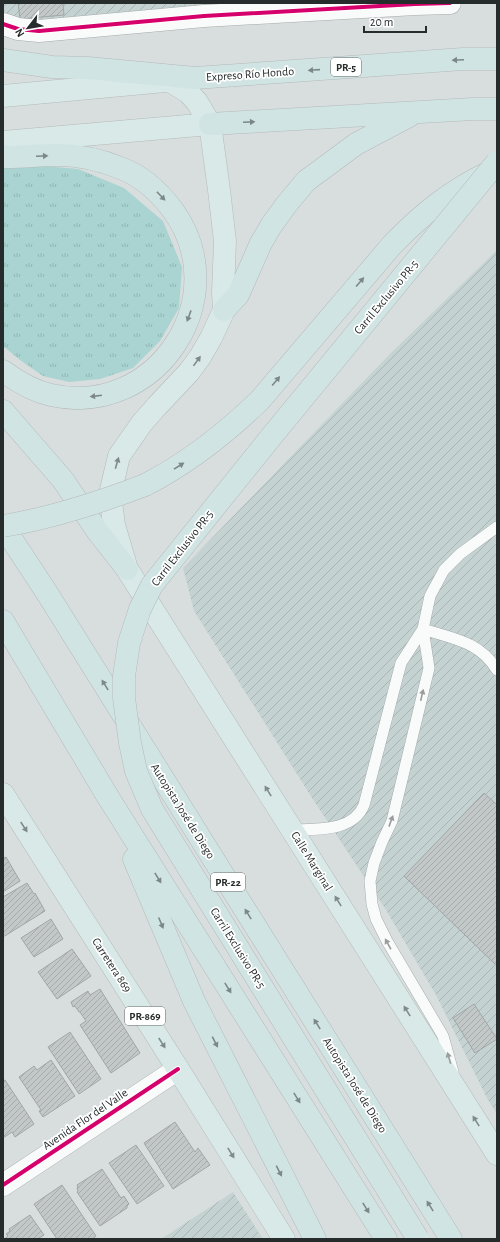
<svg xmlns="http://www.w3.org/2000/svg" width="500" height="1242" viewBox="0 0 500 1242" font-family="'Alegreya Sans',sans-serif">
  <defs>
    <pattern id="industrial-furrows" width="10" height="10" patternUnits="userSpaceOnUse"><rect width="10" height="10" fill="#c4d3d2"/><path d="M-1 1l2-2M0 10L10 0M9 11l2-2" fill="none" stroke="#a8b5b4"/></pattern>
    <pattern id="grass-tufts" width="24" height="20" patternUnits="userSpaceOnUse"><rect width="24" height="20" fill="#a9d4d1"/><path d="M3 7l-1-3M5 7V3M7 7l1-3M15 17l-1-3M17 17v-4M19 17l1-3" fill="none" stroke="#91b6b4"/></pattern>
    <pattern id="building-hatch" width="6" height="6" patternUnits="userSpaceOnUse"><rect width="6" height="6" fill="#c2c7c7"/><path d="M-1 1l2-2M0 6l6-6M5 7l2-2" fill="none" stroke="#a7abab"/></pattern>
  </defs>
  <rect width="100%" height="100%" fill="#d8dede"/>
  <path fill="url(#industrial-furrows)" d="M3 3H377L137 19 3 21Z
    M497 250V1114L488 1100 436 995 386 910 314 801 194 611 183 568 390 354Z
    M233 1192 263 1239H161Z"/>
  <path fill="url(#grass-tufts)" d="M33 165 78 169 124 188 163 221 182 267 179 308 160 341 133 368 100 379 69 382 43 376 20 360 3 346V166Z"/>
  <path fill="url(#building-hatch)" stroke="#a2a6a6" d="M18 3H63L64 15 20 19Z
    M484 793 497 805V966L404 876Z
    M3 857 4 858 6 857 20 881 3 892Z
    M27 883 34 894 35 893 45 911 3 937V897Z
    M51 919 63 939 34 957 21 938Z
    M72 949 91 976 57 999 38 972Z
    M100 989 140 1053 111 1073 80 1025 86 1021 80 1012H79L75 1006 73 1007 71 1002 88 991 90 995Z
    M474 1004 497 1039 475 1053 453 1018Z
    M70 1032 101 1079 79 1094 48 1047Z
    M51 1060 75 1096 43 1117 39 1111 41 1110 19 1077 34 1066 37 1070Z
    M5 1080 34 1124 15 1137 12 1132 3 1138V1081Z
    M175 1122 195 1152 198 1148 210 1165 173 1189 144 1143Z
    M136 1145 164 1186 137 1204 109 1163Z
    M102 1169 121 1198 124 1196 129 1204 127 1206V1208L100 1226 77 1192 78 1191 77 1188 78 1187 77 1185Z
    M62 1185 96 1236 92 1239H57L34 1204Z
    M30 1215 44 1235 39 1238V1239H4L8 1236 6 1234 10 1231 9 1229Z"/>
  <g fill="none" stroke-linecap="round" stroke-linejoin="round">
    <g stroke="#a6abab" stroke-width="12">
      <path id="service" d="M423 629C453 639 479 641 497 670
        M293 830C317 829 353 832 364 805L401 663 423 629
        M453 1072 443 1036 387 941 376 919 372 904 370 881 374 863 382 842 392 821 429 668 423 629 430 596 444 570 460 554 497 527"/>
    </g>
    <g stroke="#a6abab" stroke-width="23">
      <path id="minor" d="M3 24 18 29 39 31 204 16 415 4 450 3
        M3 1185 178 1069"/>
    </g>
    <g stroke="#b5b9b9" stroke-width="23">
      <path id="trunk" d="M168 80 188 92 197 102 210 124 219 190 225 241 223 293 224 310 211 338 200 357 189 372 157 406 142 423 119 456 110 494 114 525 127 569 497 1154
        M3 96 165 81
        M3 142 210 124
        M3 794 178 1069 284 1239"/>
    </g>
    <g stroke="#b5b9b9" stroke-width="23">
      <path id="motorway" d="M3 60 52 67 88 68 195 78 463 59H497
        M210 124 473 109H497
        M3 156 7 157C24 157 41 155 58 155 80 155 104 161 123 169 143 177 159 192 172 209 237 296 157 419 51 395 33 391 18 382 3 371
        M224 310 238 295 261 243 271 226 286 205 306 181 356 144 409 116
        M3 411 63 480 98 532 127 569
        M145 485C188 463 225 434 260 400L392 245C421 215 451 190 490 172
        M3 526 47 593 451 1239
        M3 621 108 797 386 1239
        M134 859 194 1001 315 1239"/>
    </g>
    <use href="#service" stroke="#f9fafa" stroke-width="11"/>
    <use href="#minor" stroke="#f9fafa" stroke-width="22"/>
    <use href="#trunk" stroke="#d8e9e8" stroke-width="22"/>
    <use href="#motorway" stroke="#d0e5e3" stroke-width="22"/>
    <g stroke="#b5b9b9" stroke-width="23" stroke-linecap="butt">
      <path id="motorway-bridge" d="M3 526C52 518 98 503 145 485
        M418 1239 152 809 136 771 130 743 124 698V676L129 643 140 609 152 585 271 437 497 162"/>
    </g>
    <use href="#motorway-bridge" stroke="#d0e5e3" stroke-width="22"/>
    <g stroke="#fff" stroke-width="6">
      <path id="cycleway" d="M3 24 18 29 39 31 204 16 415 4 450 3
        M3 1185 178 1069"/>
    </g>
    <use href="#cycleway" stroke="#d6006c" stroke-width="4"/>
  </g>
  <defs><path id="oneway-solid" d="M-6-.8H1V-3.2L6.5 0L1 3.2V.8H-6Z"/></defs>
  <g fill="#7b8887">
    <use href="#oneway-solid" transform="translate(458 60) rotate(177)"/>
    <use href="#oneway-solid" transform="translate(314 70) rotate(176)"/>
    <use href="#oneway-solid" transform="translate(249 122) rotate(-3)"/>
    <use href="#oneway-solid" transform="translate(42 156) rotate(-3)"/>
    <use href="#oneway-solid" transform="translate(161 196) rotate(46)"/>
    <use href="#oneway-solid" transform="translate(360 282) rotate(-49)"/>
    <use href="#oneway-solid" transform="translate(189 316) rotate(110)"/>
    <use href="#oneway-solid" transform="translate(276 381) rotate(-50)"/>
    <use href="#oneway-solid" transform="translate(96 396) rotate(173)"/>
    <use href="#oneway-solid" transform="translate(179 466) rotate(-32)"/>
    <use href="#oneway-solid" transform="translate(105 685) rotate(-122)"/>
    <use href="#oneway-solid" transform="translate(158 878) rotate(58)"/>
    <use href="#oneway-solid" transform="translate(248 914) rotate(-122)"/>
    <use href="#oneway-solid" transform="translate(161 923) rotate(67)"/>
    <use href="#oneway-solid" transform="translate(228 988) rotate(58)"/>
    <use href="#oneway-solid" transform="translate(317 1024) rotate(-122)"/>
    <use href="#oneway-solid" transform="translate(215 1042) rotate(63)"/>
    <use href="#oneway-solid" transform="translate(297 1098) rotate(58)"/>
    <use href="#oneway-solid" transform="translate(279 1171) rotate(63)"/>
    <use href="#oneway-solid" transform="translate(430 1206) rotate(-122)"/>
    <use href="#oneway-solid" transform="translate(366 1208) rotate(58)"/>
  </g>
  <g fill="#7f8a8a">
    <use href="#oneway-solid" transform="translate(197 361) rotate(-54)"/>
    <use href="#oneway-solid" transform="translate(117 463) rotate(-74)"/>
    <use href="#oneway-solid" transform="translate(268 791) rotate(-122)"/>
    <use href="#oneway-solid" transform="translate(24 827) rotate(57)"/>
    <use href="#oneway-solid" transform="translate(338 901) rotate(-122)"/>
    <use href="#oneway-solid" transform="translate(407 1011) rotate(-122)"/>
    <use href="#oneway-solid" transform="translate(162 1043) rotate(57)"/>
    <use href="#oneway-solid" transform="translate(476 1121) rotate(-122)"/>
    <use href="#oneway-solid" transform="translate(231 1153) rotate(58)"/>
  </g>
  <g fill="#9a9d9d">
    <use href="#oneway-solid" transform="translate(422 695) rotate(-77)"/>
    <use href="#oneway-solid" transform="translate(391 821) rotate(-70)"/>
    <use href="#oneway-solid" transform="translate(388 944) rotate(-119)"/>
    <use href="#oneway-solid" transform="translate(449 1058) rotate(-106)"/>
  </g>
  <g text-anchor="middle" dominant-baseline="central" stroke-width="3.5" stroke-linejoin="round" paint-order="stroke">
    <g fill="#fff" stroke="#676b6b" stroke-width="1">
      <rect x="331" y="58" width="30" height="18" rx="3"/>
      <rect x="211" y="873" width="34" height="18" rx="3"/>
      <rect x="125" y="1007" width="40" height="18" rx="3"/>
    </g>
    <g font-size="11" font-weight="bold" fill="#262b2b">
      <text x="346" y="67">PR-5</text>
      <text x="228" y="882">PR-22</text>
      <text x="145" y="1016">PR-869</text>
    </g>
    <g font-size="12" fill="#262b2b" stroke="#fff">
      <text transform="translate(250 74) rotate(-4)">Expreso Río Hondo</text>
      <text transform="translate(386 297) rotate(-50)">Carril Exclusivo PR-5</text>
      <text transform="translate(182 548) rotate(-52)">Carril Exclusivo PR-5</text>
      <text transform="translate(183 811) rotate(58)">Autopista José de Diego</text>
      <text transform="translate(312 861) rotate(58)">Calle Marginal</text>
      <text transform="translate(238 948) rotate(58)">Carril Exclusivo PR-5</text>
      <text transform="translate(112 965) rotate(57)">Carretera 869</text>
      <text transform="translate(355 1085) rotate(58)">Autopista José de Diego</text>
      <text transform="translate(85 1119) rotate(-34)">Avenida Flor del Valle</text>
    </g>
  </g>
  <rect width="500" height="1242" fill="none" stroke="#262b2b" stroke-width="8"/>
  <g transform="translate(28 28) rotate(239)" stroke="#ffffff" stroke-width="3" paint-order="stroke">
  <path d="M0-3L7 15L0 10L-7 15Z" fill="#262b2b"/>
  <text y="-6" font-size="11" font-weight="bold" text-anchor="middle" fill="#262b2b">N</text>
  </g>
  <path d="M364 26v6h62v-6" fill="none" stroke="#262b2b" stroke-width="2"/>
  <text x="370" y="26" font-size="12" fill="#262b2b" stroke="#ffffff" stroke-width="3" paint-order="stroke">20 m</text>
</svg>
